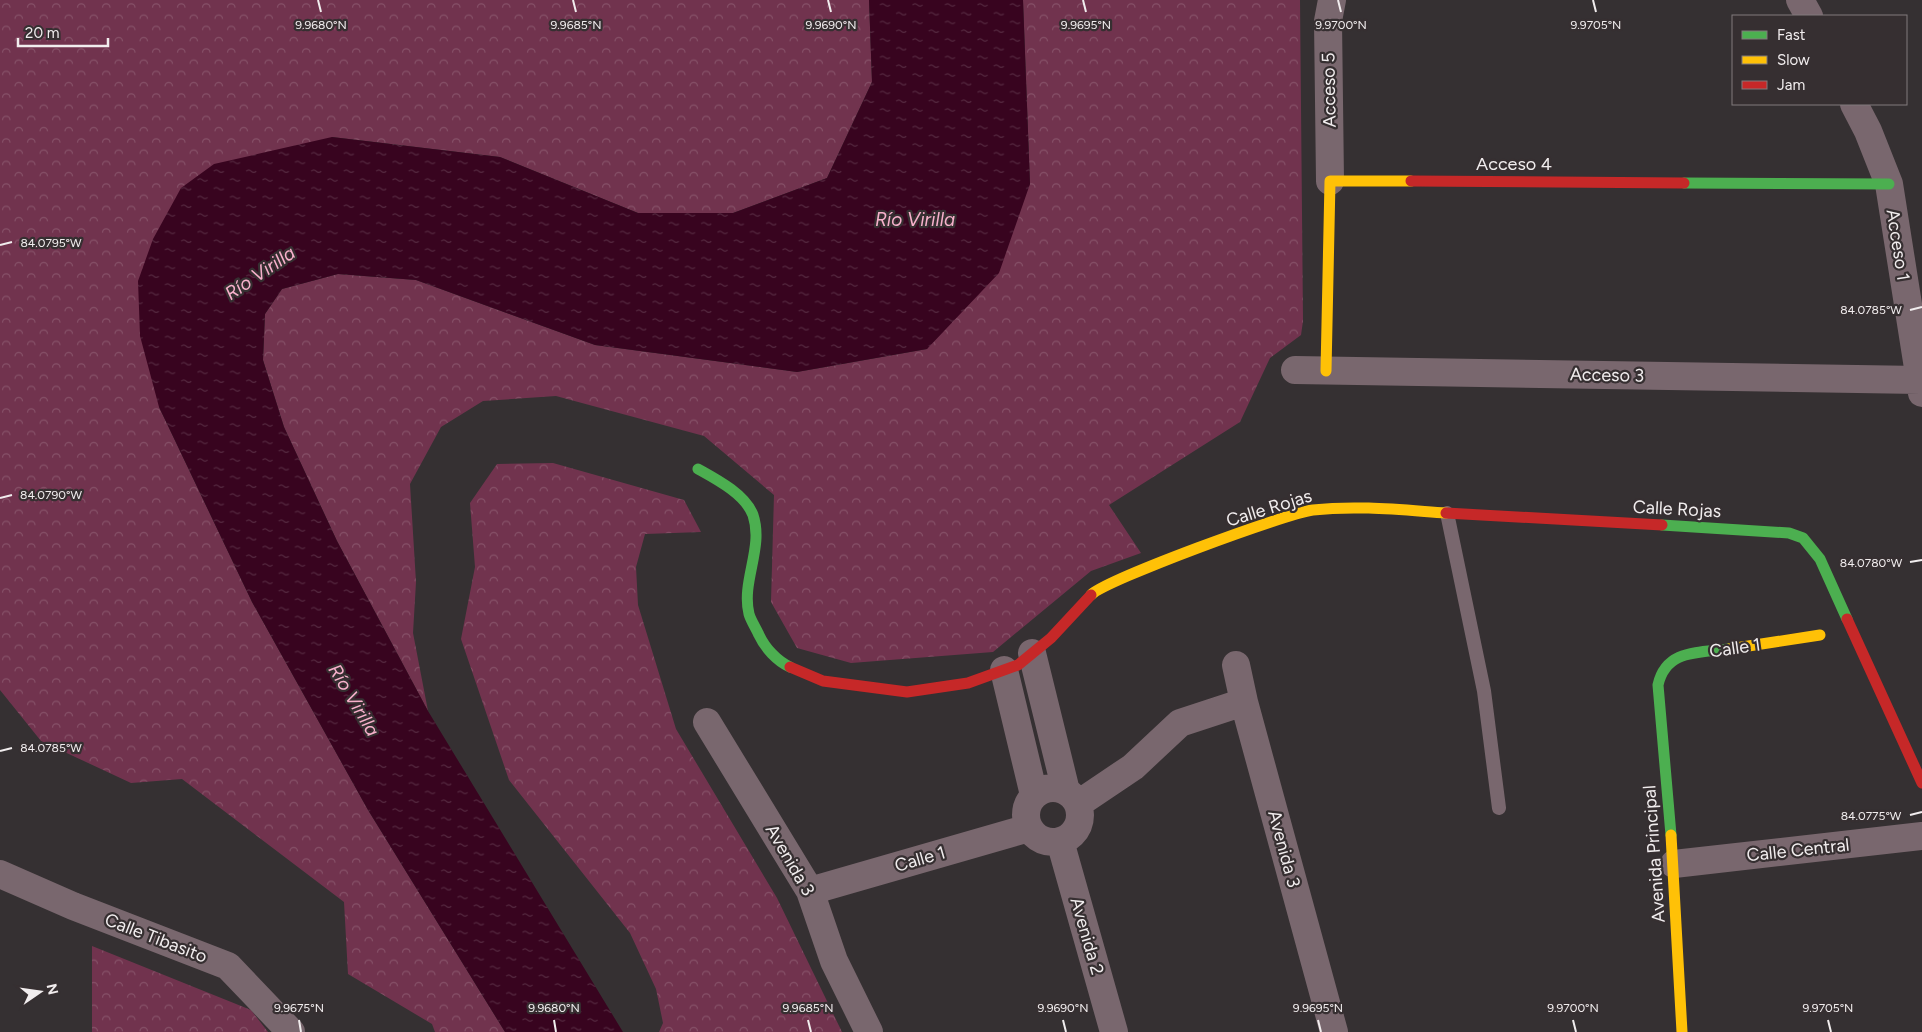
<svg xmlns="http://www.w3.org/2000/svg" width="1922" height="1032" viewBox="0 0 1922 1032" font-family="Figtree,sans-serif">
  <defs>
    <pattern id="forest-crowns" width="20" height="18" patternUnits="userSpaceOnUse" patternTransform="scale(1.25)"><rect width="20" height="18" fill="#71334e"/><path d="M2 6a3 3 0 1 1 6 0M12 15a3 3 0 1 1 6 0" fill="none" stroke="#865168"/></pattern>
    <pattern id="water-ripples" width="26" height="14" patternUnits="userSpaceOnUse" patternTransform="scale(1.25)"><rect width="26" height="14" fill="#38041f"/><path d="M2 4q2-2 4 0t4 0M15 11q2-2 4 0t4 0" fill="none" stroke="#552940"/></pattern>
  </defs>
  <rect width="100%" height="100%" fill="#353032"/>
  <path fill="url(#forest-crowns)" d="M0 0H869L872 82 827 178 733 213H638L500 157 332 137 159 407 252 602 368 810 505 1032H435L432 1024 348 974 344 902 182 779 131 783 41 741 0 690Z
    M1023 0H1300L1303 321 1301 335 1270 358 1240 422 1109 505 1141 553 1091 571 993 652 851 663 797 648 771 602 774 495 704 436 556 396 483 401 441 427 410 484 416 582 413 633 428 711 337 541 284 427 263 360 265 314 282 289 338 274 416 280 595 345 797 372 927 349 1030 184Z
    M553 463 684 500 701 532 645 534 636 567 638 605 676 729 777 898 842 1032H659L663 1023 656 989 630 933 509 780 461 639 475 567 470 503 497 464Z
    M92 946 251 1010 268 1032H92Z"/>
  <path fill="url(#water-ripples)" d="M869 0H1023L1030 184 999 273 927 349 797 372 595 345 416 280 338 274 282 289 265 314 263 360 284 427 337 541 428 711 623 1032H505L368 810 252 602 159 407 140 336 138 281 153 239 181 188 214 164 332 137 500 157 638 213H733L827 178 872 82Z"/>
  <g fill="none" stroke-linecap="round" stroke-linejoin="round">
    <path stroke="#79676e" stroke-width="14" d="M1447 513 1484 691 1499 808"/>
    <path stroke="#79676e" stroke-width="28" d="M1800 0 1809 16
      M1854 104 1868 131 1889 184 1922 393
      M1330 181 1328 21 1332 0
      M1295 370 1920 380
      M1032 653 1066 791
      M1236 665 1244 702 1334 1032
      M1004 670 1034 795
      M707 722 810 891 834 961 869 1032
      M1026 815a27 27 0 1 1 54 0a27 27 0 1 1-54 0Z
      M1078 804 1133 767 1180 723 1244 702
      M1060 841 1114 1032
      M1674 864 1922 836
      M0 874 73 906 228 966 291 1032
      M810 891 1029 828"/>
    <path stroke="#4caf50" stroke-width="11" d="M1684 183 1889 184
      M698 469C716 479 745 494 753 515 764 548 741 581 749 614 751 621 756 628 759 635 765 648 777 661 790 667
      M1662 525 1789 533 1803 538 1820 559 1847 619
      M1671 835 1658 685C1666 649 1699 653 1729 649"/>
    <path stroke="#ffc107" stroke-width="11" d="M1326 371 1330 181H1411
      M1091 595C1105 580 1287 513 1313 510 1357 505 1402 510 1446 513
      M1729 649 1820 635
      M1671 835 1682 1032"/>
    <path stroke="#c62828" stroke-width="11" d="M1411 181 1684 183
      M1446 513 1662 525
      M1847 619 1922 783
      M790 667 823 681 907 692 968 683 1018 665 1051 638 1091 595"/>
  </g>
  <path fill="none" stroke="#f1edee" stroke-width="2" d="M318 0 321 12M573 0 576 12M828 0 831 12M1083 0 1086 12M1338 0 1341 12M1593 0 1596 12M0 245 12 242M1910 310 1922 307M0 498 12 495M1910 562 1922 560M0 751 12 748M1910 815 1922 812M299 1020 301 1032M554 1020 556 1032M808 1020 811 1032M1063 1020 1066 1032M1318 1020 1321 1032M1573 1020 1576 1032M1828 1020 1831 1032"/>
  <g text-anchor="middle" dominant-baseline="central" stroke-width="4.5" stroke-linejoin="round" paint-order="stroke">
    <g font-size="18" fill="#f1edee" stroke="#362f31">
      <text transform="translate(1329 90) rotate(-91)">Acceso 5</text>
      <text x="1514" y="164">Acceso 4</text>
      <text transform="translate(1898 245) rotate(81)">Acceso 1</text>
      <text transform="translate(1607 375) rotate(1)">Acceso 3</text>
      <text transform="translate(1269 508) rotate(-17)">Calle Rojas</text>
      <text transform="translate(1677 509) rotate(3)">Calle Rojas</text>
      <text transform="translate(1735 648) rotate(-8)">Calle 1</text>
      <text transform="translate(1284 849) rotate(75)">Avenida 3</text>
      <text transform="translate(1798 850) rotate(-6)">Calle Central</text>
      <text transform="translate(1654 854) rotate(-94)">Avenida Principal</text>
      <text transform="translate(920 859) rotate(-16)">Calle 1</text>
      <text transform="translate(790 860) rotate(60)">Avenida 3</text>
      <text transform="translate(1087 936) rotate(74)">Avenida 2</text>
      <text transform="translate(156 938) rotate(21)">Calle Tibasito</text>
    </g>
    <g font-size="19" font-style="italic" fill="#f7b0cb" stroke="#362f31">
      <text x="915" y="219">Río Virilla</text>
      <text transform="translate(260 273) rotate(-34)">Río Virilla</text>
      <text transform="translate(354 700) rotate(59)">Río Virilla</text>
    </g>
  </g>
  <g font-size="12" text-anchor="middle" fill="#f1edee" stroke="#362f31" stroke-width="4.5" stroke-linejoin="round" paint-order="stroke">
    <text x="1596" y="29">9.9705°N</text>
    <text x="321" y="29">9.9680°N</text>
    <text x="576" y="29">9.9685°N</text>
    <text x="831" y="29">9.9690°N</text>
    <text x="1086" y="29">9.9695°N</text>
    <text x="1341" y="29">9.9700°N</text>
    <text x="51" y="247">84.0795°W</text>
    <text x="1871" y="314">84.0785°W</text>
    <text x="51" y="499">84.0790°W</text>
    <text x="1871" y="567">84.0780°W</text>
    <text x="51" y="752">84.0785°W</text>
    <text x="1871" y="820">84.0775°W</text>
    <text x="299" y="1012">9.9675°N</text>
    <text x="554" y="1012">9.9680°N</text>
    <text x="808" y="1012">9.9685°N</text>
    <text x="1063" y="1012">9.9690°N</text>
    <text x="1318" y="1012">9.9695°N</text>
    <text x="1573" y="1012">9.9700°N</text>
    <text x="1828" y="1012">9.9705°N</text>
  </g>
  <rect x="1732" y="15" width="175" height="90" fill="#362f31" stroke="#817b7d"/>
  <rect x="1742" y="31" width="25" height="8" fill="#4caf50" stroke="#817b7d"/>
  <text x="1777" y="40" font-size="15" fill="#f1edee">Fast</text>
  <rect x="1742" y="56" width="25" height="8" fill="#ffc107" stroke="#817b7d"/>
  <text x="1777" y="65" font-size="15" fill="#f1edee">Slow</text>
  <rect x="1742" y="81" width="25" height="8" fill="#c62828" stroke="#817b7d"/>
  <text x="1777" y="90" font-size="15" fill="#f1edee">Jam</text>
  <g transform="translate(40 992) rotate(77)" stroke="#362f31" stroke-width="4" paint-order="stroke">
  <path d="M0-4L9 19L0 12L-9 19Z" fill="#f1edee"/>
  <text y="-8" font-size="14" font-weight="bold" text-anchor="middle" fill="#f1edee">N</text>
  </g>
  <path d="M18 38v8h90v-8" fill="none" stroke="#f1edee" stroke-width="2.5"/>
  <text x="25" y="38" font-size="15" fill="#f1edee" stroke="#362f31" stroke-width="4" paint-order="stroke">20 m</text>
</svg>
